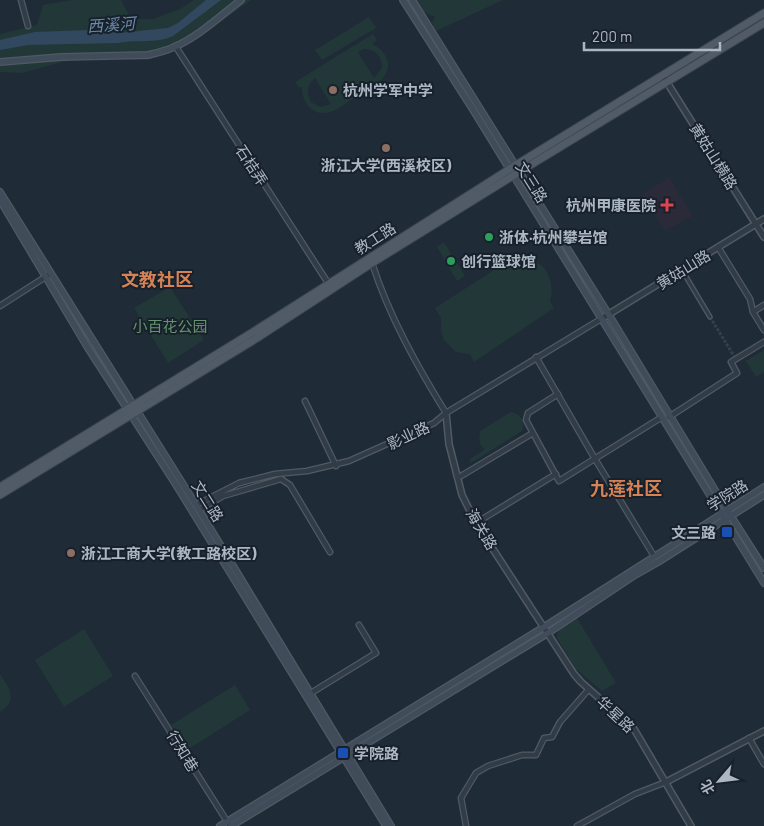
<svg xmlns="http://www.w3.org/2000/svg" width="764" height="826" viewBox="0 0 764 826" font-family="Barlow,'Noto Sans SC',sans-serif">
  <rect width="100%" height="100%" fill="#1f2b36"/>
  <path fill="#2b2a38" d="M669 177 693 216 665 231 642 195Z"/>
  <path fill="#223838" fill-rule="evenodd" d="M72 0H121L131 19H153L180 9 194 0H251L201 36 171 53 146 60 77 58 22 73 0 72V34L37 25 43 5Z
    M415 0H503L436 31 432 23 435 17 423 12Z
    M369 17 376 28 322 60 315 50Z
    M373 34 377 40 372 44C378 47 383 50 386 57 396 77 368 89 354 98 345 103 335 113 324 113 310 114 301 99 302 87L299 88 295 82ZM364 49C376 49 382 57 382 68L374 78 358 52ZM315 78 331 104 320 107 311 102C306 92 307 85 315 78Z
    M444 242 465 276 457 281 437 247Z
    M519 254 522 259C545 258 556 281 550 301L554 308 474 362 470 354 456 352 444 340 441 331V318L435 308Z
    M170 287 204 340 168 363 134 308Z
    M764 350V372L756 377 746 361Z
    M511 412C521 414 525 421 522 431L471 463 469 460 485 449C478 445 479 438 480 431Z
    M577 618 616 683 602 691 576 669 557 638C556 627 569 623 577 618Z
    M84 629 113 676 64 707 35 660Z
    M0 674C9 688 19 700 0 712Z
    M235 685 250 710 187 750 171 725Z"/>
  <path fill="#32485e" d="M206 0H221L173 36C156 44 136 39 118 43L28 45 0 50V40L35 32 91 30 119 33 168 28 178 23Z"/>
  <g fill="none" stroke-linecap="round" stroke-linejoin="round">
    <path stroke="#34404b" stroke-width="3" stroke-dasharray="3 1.5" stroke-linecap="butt" d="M710 317 734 356"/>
    <g stroke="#505a65" stroke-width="5.5">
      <path id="pedestrian" d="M682 270 710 317"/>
    </g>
    <g stroke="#505a65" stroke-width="7">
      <path id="minor" d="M21 0 28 26
        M176 47 328 283
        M718 247 750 299 753 312 764 330
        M372 263C389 316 417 366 446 413
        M0 306 50 274
        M753 312 764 305
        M536 357 595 459 654 556
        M558 394 528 413 526 420 559 481 662 417
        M305 401 336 466
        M669 417 737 373 731 362 764 342
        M457 477 461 476 533 433
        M196 505 239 483 275 474 307 471 349 461 434 423 446 413 601 319
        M199 510 223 496 281 479 290 485 330 552
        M476 523 556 474
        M135 676 230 826
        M311 693 376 653 359 625
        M749 738 764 764
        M466 826 461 798 476 773 488 766 522 755H536L544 738 552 737 560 722 589 689
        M577 826 635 794 666 782"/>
    </g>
    <g stroke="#505a65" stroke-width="8">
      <path id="tertiary" d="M663 76 764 237
        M601 319 764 219
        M446 413 449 444 462 495 476 523 574 674 581 682 634 729 691 826
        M666 782 764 731"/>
    </g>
    <g stroke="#505a65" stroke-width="8">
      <path id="secondary" d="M403 0 472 108 764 583
        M412 0 609 315 727 510 764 568
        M0 62 61 57 148 55C157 53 166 51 174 47 198 37 220 16 241 0
        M0 192 196 505 391 826
        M0 200 88 348 175 483 386 826
        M220 826 544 627 764 487
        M231 826 548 633 635 575 658 562 764 495"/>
    </g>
    <g stroke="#3c4550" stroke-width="9">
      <path id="primary" d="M0 487 253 332 516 165 764 13
        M0 495 257 338 372 263 519 172 764 23"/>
    </g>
    <use href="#pedestrian" stroke="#323c47" stroke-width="3"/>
    <use href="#minor" stroke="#323c47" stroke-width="4.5"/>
    <use href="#tertiary" stroke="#323c47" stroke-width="5"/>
    <use href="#secondary" stroke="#404c5a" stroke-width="5.5"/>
    <use href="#primary" stroke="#505b67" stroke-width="7"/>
  </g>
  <g fill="#8d6e63" stroke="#18212b" stroke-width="2">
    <circle cx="333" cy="90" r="5"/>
    <circle cx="386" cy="148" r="5"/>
    <circle cx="71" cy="553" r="5"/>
  </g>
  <path fill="#e0444e" stroke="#18212b" stroke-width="2" d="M664.5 197.5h5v5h5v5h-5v5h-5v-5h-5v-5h5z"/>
  <g fill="#2e9e5b" stroke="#18212b" stroke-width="2">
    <circle cx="489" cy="237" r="5"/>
    <circle cx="451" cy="261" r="5"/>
  </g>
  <g fill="#1a4fb4" stroke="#18212b" stroke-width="2">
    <rect x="721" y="526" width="12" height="12" rx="2.5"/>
    <rect x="337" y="747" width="12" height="12" rx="2.5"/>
  </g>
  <g text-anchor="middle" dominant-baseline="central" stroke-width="4" stroke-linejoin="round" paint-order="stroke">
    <g font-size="15" font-weight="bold" fill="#acb7c4" stroke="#18212b" text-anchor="start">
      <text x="343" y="90">杭州学军中学</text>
      <text x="386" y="165" text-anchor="middle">浙江大学(西溪校区)</text>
      <text x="656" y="205" text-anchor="end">杭州甲康医院</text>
      <text x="499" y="237">浙体·杭州攀岩馆</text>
      <text x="461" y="261">创行篮球馆</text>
      <text x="716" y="532" text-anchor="end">文三路</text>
      <text x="81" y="553">浙江工商大学(教工路校区)</text>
      <text x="354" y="753">学院路</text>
    </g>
    <g font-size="15" fill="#acb7c4" stroke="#18212b">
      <text transform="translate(714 156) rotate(58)">黄姑山横路</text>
      <text transform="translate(252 165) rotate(57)">石桔弄</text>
      <text transform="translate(532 182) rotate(58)">文三路</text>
      <text transform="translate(375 238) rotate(-32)">教工路</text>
      <text transform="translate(683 269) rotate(-32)">黄姑山路</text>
      <text transform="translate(408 435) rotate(-25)">影业路</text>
      <text transform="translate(727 495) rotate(-32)">学院路</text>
      <text transform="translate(208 501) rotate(58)">文二路</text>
      <text transform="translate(482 529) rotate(59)">海关路</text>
      <text transform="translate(616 714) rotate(43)">华星路</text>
      <text transform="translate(183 751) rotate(58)">行知巷</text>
    </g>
    <g font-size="15" fill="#64946b" stroke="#18212b">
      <text x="170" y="326">小百花公园</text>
    </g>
    <g font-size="16" font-style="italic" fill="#6c8aa9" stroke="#18212b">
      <text transform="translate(111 24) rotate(-4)">西溪河</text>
    </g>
    <g font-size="18" font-weight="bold" fill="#d58356" stroke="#18212b">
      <text x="157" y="279">文教社区</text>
      <text x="626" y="488">九莲社区</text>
    </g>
  </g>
  <g transform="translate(719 781) rotate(242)" stroke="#18212b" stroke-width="4" paint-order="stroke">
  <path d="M0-4L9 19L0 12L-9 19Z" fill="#acb7c4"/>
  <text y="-8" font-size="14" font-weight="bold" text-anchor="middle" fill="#acb7c4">北</text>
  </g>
  <path d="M584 42v8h136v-8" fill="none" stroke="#acb7c4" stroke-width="2.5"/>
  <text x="592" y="42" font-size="15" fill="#acb7c4" stroke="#18212b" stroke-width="4" paint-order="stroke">200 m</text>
</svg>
